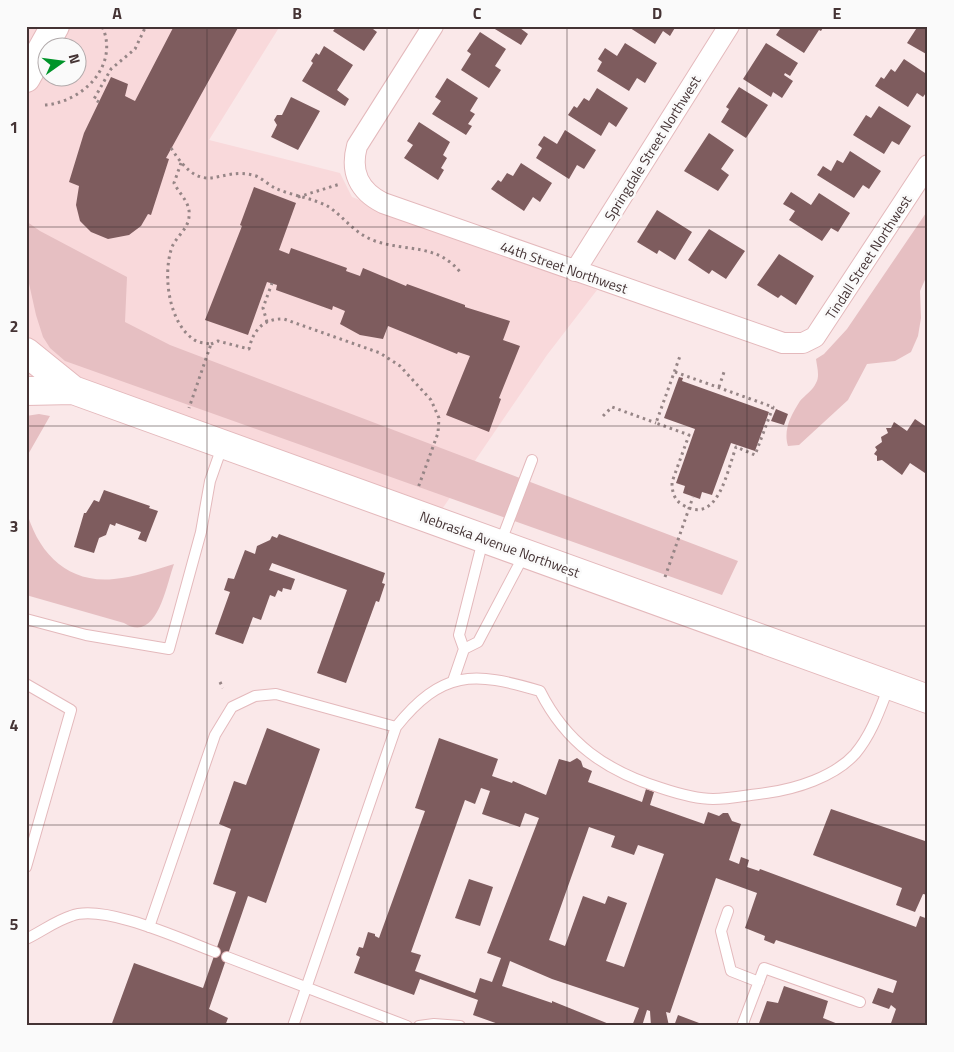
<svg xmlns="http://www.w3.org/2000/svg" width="954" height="1052" viewBox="0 0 954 1052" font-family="'Titillium Web',sans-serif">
  <rect width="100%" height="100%" fill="#fae8e9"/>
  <path fill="#f9d9db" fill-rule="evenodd" d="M26 26H280L209 140 340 173 352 197 597 290 547 355 434 521 73 390 26 376ZM48 48H78V78H48Z"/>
  <path fill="#e6bfc2" d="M928 210V273L920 291 921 318 918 336 911 352 895 361 867 364 848 400 799 445 788 446C783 430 791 415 800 401 805 395 813 390 816 383 820 376 817 367 816 359L824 354 847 329Z
    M26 221 40 231 127 277 125 322 170 345 738 561 722 595 65 361 50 348 43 337 36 315 26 270Z
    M39 414 50 416 26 458V416Z
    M26 509C37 552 67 584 114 579 135 577 155 570 174 564 166 586 157 644 124 623L26 595Z"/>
  <path fill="#7e5c5e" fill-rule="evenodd" d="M174 26H239L166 158 169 159 151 215 148 214 141 226 129 235 108 239 91 232 80 221 76 205 79 186 69 182 84 133 111 77 128 84 125 96 135 101Z
    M337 26H375L373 29 377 32 364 51 333 31Z
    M490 26H521L520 28 528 34 521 45Z
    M627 26H676L670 36 663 31 655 44Z
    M782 26H824L821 31 819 30 804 53 776 35Z
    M918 26 926 29 928 26V55L907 43Z
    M480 32 506 49 495 66 501 70 489 88 461 70 471 54 467 51Z
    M625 43 657 63 645 83 637 78 629 91 597 71 602 62 598 59 605 48 617 56Z
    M766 43 798 63 790 76 785 73 784 75 793 81 782 98 773 92 771 97 743 79Z
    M324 46 353 65 337 90 349 99 345 106 302 81 313 63 311 61 316 53 319 55Z
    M904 59 928 75V90L923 97 917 93 908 107 875 86 881 77 884 79 891 69 895 72Z
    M447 78 478 98 470 111 475 114 468 124 472 126 466 135 432 114 441 101 435 97Z
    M739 87 768 105 746 138 721 122 729 109 726 107Z
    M597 88 628 108 616 127 609 122 601 136 568 115 574 106 577 108 584 98 589 101Z
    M291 97 320 111 298 150 271 137 277 125 274 120 277 115H282Z
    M879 106 911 126 899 145 892 141 884 154 853 135 866 115 871 118Z
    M419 122 450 142 443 155 447 158 441 168 444 170 438 180 404 158 413 145 407 141Z
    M565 130 596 150 584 169 577 165 569 179 536 158 542 148 538 145 544 136 557 144Z
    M709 133 734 150 721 169 729 175 718 191 684 171Z
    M850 151 881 171 869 189 863 185 854 198 817 175 823 166 831 171 837 160 843 163Z
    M521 163 552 183 540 202 533 197 524 211 491 189 498 180 501 182 507 173 513 176Z
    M254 187 296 203 279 250 289 254 291 248 347 268 346 271 360 276 363 268 406 286 407 284 465 305V307L510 321 503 340 520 346 499 398 501 399 489 432 446 415 470 356 458 352 457 354 388 326 383 339 360 335 340 324 345 311 333 306 332 310 276 290 277 285 267 282 248 335 205 320 242 226 240 225Z
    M791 192 811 205 819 193 850 213 838 232 831 228 822 241 789 220 795 211 783 204Z
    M657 210 692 232 675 260 659 250 657 254 637 242Z
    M709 229 745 251 726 279 712 270 709 274 688 260Z
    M779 254 814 276 796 305 781 295 778 298 757 285Z
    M679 377 683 378 682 381 769 412 755 451 731 443 712 495 702 492 700 499 683 493 685 486 676 483 695 429 664 418Z
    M776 409 788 414 784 425 771 421Z
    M915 419 928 428V475L910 463 902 475 882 460 877 461V456L874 454 877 450 875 447 882 442 881 437 888 433 886 428H891L894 422 907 431Z
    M104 490 150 506 149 508 158 511 146 542 138 539 141 532 116 523 115 526 110 524 106 535 99 538 94 553 74 547 84 513H86L94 500 99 502Z
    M279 534 385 573 382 583 385 584 379 602 376 601 346 683 317 673 347 590 272 563 269 570 295 579 291 590 283 588 282 592 278 590 275 597 270 595 261 620 253 617 243 644 215 634 230 592 224 590 228 578 234 579 245 550 255 554 257 546 270 540 272 536 277 538Z
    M267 728 320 749 266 903 248 896 209 1009 228 1018 225 1026H111L134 963 203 988 236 892 213 884 231 829 219 824 234 781 246 785Z
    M439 738 498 759 492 776 512 783 513 781 546 795 559 759 570 762 577 758 581 761 583 767 592 771 588 782 642 802 646 789 654 792 650 805 704 824 708 812 719 816 723 813H728L732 821 741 824 729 860 739 864 741 857 749 860 747 867 759 871 760 869 916 927 920 916 928 919V1026H890L896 1009 891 1005 889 1009 872 1003 878 988 893 993 897 981 776 940 774 944 764 940 765 936 745 928 757 893 716 878 670 1013 666 1012 669 1026H651L650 1011 647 1010 642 1026H632L639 1008 552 979 510 961 502 986 552 1003V1001L614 1026H504L473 1015 478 1000 420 979 414 995 354 973 360 957 356 955 359 947 363 948 368 932 375 934V936L379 938 425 811 415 808ZM481 788 490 791 482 814 520 827 525 813 539 818 487 953 501 958 492 982 480 978 475 993 415 971 421 955 411 952 465 800 475 804ZM589 827 615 836 611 847 634 855 638 845 664 854 624 967 606 961 627 903 608 896 605 904 583 896 565 946 549 940Z
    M831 809 928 842V895L923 894 915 912 896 905 902 888 813 855Z
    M469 879 493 887 480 926 455 918Z
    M784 986 828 1001 823 1018 843 1026H758L767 1001 778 1003Z
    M678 1015 707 1026H674Z"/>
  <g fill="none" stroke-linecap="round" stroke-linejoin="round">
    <g stroke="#e4b9bc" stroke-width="12">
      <path id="lane" d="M500 544 532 460
        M26 619 86 635 169 649 201 532 210 481 223 444
        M464 649 478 642 524 555
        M453 681 464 649 459 635 483 540
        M26 684 71 710 26 867
        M728 911 721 931 731 971 759 982
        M149 927 215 735 232 707 255 696 276 694 396 727
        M26 939C41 932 55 921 71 916 103 903 183 940 215 952
        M227 957 407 1026
        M293 1026 396 727C442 670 473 671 540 691 566 743 606 771 661 788 676 793 696 799 713 799 730 799 748 795 766 793 796 789 834 777 855 754 872 734 880 709 889 686
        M419 1026 434 1024 460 1026
        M742 1026 764 968 860 1002"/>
    </g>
    <g stroke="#e4b9bc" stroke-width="22">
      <path id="street" d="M433 26 357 146C350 172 359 191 383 203L783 343H803L815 337 928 165
        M575 271 729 26"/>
    </g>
    <g stroke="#e4b9bc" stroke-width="30">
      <path id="primary" d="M26 78 55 26
        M26 352 73 390 928 699
        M26 391 73 390"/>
    </g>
    <path stroke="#968586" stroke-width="3" stroke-dasharray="2.5 4" stroke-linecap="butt" d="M99 102 94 99 111 69 135 49 146 26
      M45 105C83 102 120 65 102 26
      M171 148C205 202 218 164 256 176 263 179 269 185 275 188 292 196 314 198 329 207 345 218 355 234 375 241 407 252 437 243 461 273
      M181 163 174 183C180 195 191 203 189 217 188 230 174 238 171 250 163 277 169 322 193 339 198 343 205 343 211 344L189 408
      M298 197 340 184
      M267 322 263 308 272 283
      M211 344 218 341 249 349C253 330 264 318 284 319L380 353 400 366 431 400 439 418 438 433 418 488
      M675 372 773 407 755 455 736 447C727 471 718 526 683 505 674 500 672 492 672 482L689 435 656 423 680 356
      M719 387 724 372
      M603 416 612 407 656 423
      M665 577 693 497
      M220 682 223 688"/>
    <use href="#lane" stroke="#fff" stroke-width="10"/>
    <use href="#street" stroke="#fff" stroke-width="20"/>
    <use href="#primary" stroke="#fff" stroke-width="28"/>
  </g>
  <path fill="none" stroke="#443334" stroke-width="1" stroke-opacity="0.55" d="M207 26V1026M387 26V1026M567 26V1026M747 26V1026M26 227H928M26 426H928M26 626H928M26 825H928"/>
  <g text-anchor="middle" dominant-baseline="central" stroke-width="5" stroke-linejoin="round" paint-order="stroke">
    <g font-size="14" fill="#443334" stroke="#fafafa">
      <text transform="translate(652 148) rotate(-58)">Springdale Street Northwest</text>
      <text transform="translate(868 257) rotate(-57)">Tindall Street Northwest</text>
      <text transform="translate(564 267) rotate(19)">44th Street Northwest</text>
      <text transform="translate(500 544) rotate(20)">Nebraska Avenue Northwest</text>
    </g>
  </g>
  <rect width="954" height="1052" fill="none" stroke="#fafafa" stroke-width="55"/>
  <g transform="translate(62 62) rotate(76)"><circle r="24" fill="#fafafa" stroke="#b1aaab"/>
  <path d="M0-4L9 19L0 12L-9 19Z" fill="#00942a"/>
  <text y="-8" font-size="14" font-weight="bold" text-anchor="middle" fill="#443334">N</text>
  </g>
  <rect x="28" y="28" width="898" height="996" fill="none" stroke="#443334" stroke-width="2"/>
  <g font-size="16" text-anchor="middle" font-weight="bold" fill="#443334">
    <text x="117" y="19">A</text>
    <text x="297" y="19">B</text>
    <text x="477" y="19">C</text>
    <text x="657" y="19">D</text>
    <text x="837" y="19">E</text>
    <text x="14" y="133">1</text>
    <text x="14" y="332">2</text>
    <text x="14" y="532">3</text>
    <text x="14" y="731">4</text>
    <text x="14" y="930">5</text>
  </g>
</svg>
